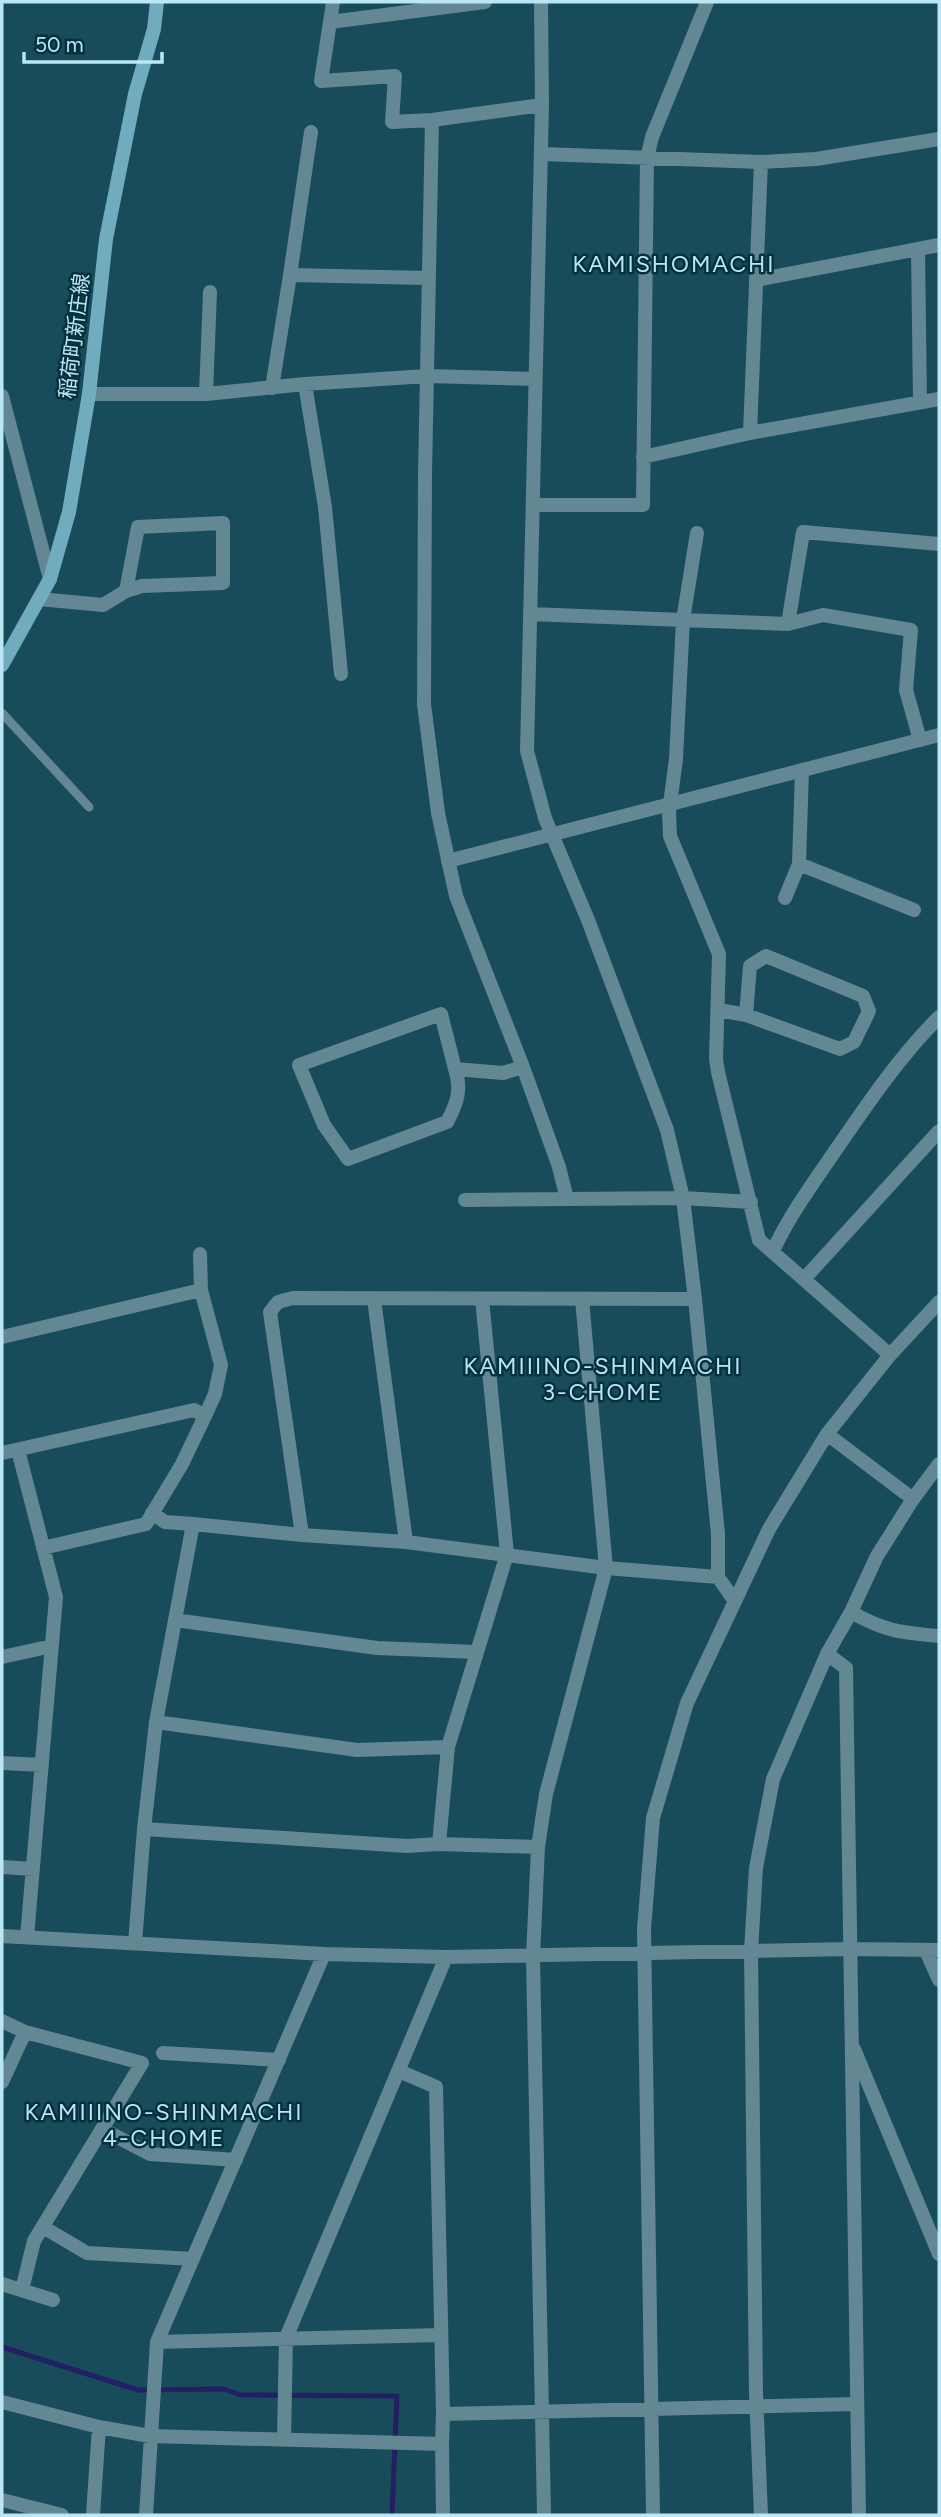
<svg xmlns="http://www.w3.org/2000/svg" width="941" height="2517" viewBox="0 0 941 2517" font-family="Figtree,'Noto Sans JP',sans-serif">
  <rect width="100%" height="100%" fill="#184c5a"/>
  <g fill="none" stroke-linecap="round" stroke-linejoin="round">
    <path stroke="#231f64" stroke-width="5" d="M2 2347 138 2390 224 2389 241 2395 397 2396 392 2515"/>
    <path stroke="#638793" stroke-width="9" d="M2 713 89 807"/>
    <path stroke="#638793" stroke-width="14" d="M333 2 321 81 395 76 392 122 432 120 542 105 527 751 545 818 588 920 667 1130 683 1198 695 1299 718 1534V1577L734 1600
      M541 2 542 105
      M330 22 485 2
      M432 120 425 474 424 704 438 813 456 896 523 1067 559 1167 567 1199 683 1198 751 1202
      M542 154 761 162 816 159 939 139
      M918 249 920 402
      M290 275 311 132
      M756 280 939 245
      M305 384 325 507 341 674
      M272 388 290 275 428 278
      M89 394H206L305 384 427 376 535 379
      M206 394 210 292
      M2 396 50 579
      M750 433 761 162
      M643 457 750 433 939 399
      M534 505H643L647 158 652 137 707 2
      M697 533 683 620 788 624 823 615 911 630 906 690 920 740
      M39 599 103 605 126 591 138 527 223 523V583L142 586 126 591
      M530 614 683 620 676 759 669 812 670 836 719 954 716 1059 718 1072 759 1240 890 1355
      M788 624 803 532 939 544
      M799 864 914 910
      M785 898 799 864 802 770
      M719 1010 746 1015 840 1049 854 1042 869 1011 863 996 766 956 750 966 746 1015
      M455 1069C462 1089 457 1104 447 1122L348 1159 324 1125 299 1065 441 1014 455 1069 503 1073 523 1067
      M465 1200 567 1199
      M773 1251C789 1216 811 1186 833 1154 866 1106 898 1058 939 1017
      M804 1279 939 1131
      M374 1299 406 1542
      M2 1337 201 1290
      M18 1450 56 1597 27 1937
      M2 1453 194 1410 205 1416
      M913 1499 939 1464
      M152 1513 165 1522 193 1524
      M302 1535 270 1312 278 1302 293 1298 695 1299
      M43 1548 146 1524 182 1464 205 1416 215 1394 221 1365 201 1290 200 1254
      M851 1612C884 1631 902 1633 939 1636
      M175 1620 377 1648 476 1652
      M827 1654 846 1668 859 2515
      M2 1657 52 1646
      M156 1722 357 1750 448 1747
      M2 1763 42 1765
      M144 1829 407 1846 439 1844 538 1847
      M439 1844 448 1747 507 1554 482 1299
      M2 1867 33 1869
      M2 1936 324 1954 446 1957 850 1949 939 1950
      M135 1943 144 1829 156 1722 193 1524 302 1535 406 1542 606 1568 718 1577
      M926 1951 939 1980
      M2 2021 25 2032 142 2063 34 2241 22 2290
      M854 2049 939 2254
      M163 2053 279 2060
      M399 2071 436 2087 443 2414 442 2444 443 2515
      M2 2082 25 2032
      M102 2129 150 2154 236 2160
      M43 2227 87 2253 193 2259
      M2 2284 53 2300
      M157 2342 441 2335
      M2 2402 99 2427 150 2436 442 2444
      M443 2414 857 2404
      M284 2440 286 2338 446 1957
      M2 2500 62 2515
      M93 2515 99 2427
      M146 2515 157 2342 324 1954
      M544 2515 533 1957 538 1847 546 1794 606 1568 582 1299
      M653 2515 644 1929 653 1818 687 1703 769 1529 827 1434 890 1355 939 1302
      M761 2515 756 2393 751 1951 756 1868 773 1779 827 1654 851 1612 877 1556 913 1499 827 1434"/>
    <path stroke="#638793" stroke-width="14" d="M448 861 939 735"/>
    <path stroke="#70acbe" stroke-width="14" d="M2 665 50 579 69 512 89 394 106 239 135 94 154 29 157 2"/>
  </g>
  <g text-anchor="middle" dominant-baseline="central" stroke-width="5" stroke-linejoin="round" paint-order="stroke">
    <g font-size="21" fill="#bbe7f4" stroke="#05313c">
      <text transform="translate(74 336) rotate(-83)">稲荷町新庄線</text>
    </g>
    <g font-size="23" letter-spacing="2" fill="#bbe7f4" stroke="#05313c">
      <text x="674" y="264">KAMISHOMACHI</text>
      <text x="603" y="1366">KAMIIINO-SHINMACHI<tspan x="603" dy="26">3-CHOME</tspan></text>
      <text x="164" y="2112">KAMIIINO-SHINMACHI<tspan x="164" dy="26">4-CHOME</tspan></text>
    </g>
  </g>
  <rect width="941" height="2517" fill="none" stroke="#bbe7f4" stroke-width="7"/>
  <path d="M24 52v10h138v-10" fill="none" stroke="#bbe7f4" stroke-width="3.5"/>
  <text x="35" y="52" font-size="21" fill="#bbe7f4" stroke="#05313c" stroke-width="5" paint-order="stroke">50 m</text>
</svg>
